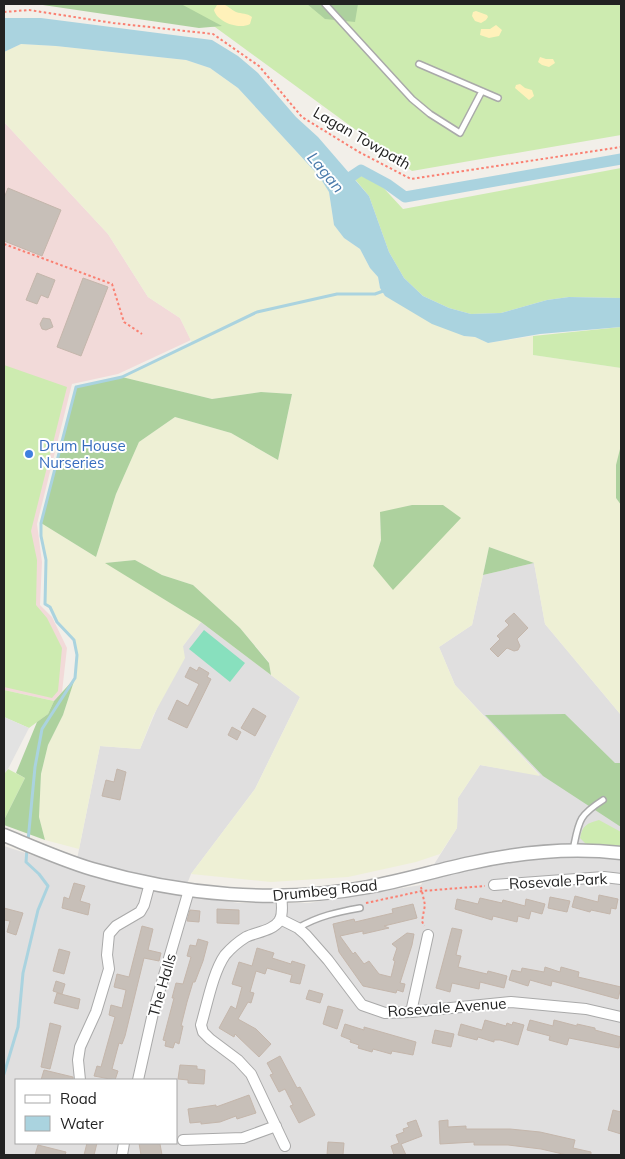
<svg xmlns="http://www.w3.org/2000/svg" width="625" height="1159" viewBox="0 0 625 1159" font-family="Mulish,sans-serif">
  <rect width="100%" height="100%" fill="#f2efe9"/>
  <path fill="#e0dfdf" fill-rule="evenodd" d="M534 563 545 624 621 715V1155H4V846L75 869 100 746 140 749 183 646 201 622 300 697 255 789 191 874 183 894 239 903H309L421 885 457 828 458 798 480 765 540 775 455 685 439 647 472 625 483 575ZM16 1080H176V1143H16Z"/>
  <path fill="#f2dad9" d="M4 122 108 234 148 297 180 318 191 340 118 374 72 384 37 524 42 562 40 605 52 617 67 648 62 692 54 701 4 690Z"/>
  <path fill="#eef0d5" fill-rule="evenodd" d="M21 44 56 46 186 60 210 68 238 88 319 176 329 192 334 225 344 238 360 249 370 268 378 277 380 288 385 296 464 336 475 337 488 343 533 336V355L621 368V449L616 498 621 505V715L545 624 534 563 489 547 472 625 439 647 455 685 540 776 480 765 458 798 457 828 440 854 416 862 348 877 271 882 191 874 255 789 300 697 271 675 269 662 240 628 193 585 162 575 135 560 106 563 201 622 183 646 185 658 153 716 140 749 100 746 79 849 45 840 39 817 41 774 48 745 63 715 75 678 77 655 74 640 57 622 50 607 45 604 46 560 41 536V523L96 557 116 494 139 442 175 417 231 433 278 460 292 394 261 392 212 399 122 377 192 343 180 318 148 297 108 234 4 122V52ZM412 505 373 566 381 540 380 513Z"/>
  <path fill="#cdebb0" d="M96 4H621V135L412 171 215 27Z
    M621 168V298L569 297 547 300 501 313 471 314 449 308 423 296 404 278 389 252 369 196 354 178 361 176 379 183 403 209Z
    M621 327V368L533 355V336Z
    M4 365 67 387 31 531 37 560 36 605 47 618 62 648 58 691 52 698 4 687Z
    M4 690 54 701 48 714 29 728 4 717Z
    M8 769 25 778 4 820V774Z
    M599 820 621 832V847L586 844 580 838C582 826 587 823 599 820Z"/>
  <path fill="#add19e" d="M36 4H182L183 5 222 26 199 28Z
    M307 4H358L355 22 325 19Z
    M122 377 212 399 261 392 292 394 278 460 231 433 175 417 139 442 116 494 96 557 41 523 76 387Z
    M620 449H621V505L616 498V465Z
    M412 505H443L461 518 393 590 373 566 381 540 380 512Z
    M489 547 534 563 483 575Z
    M135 560 162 575 193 585 240 628 269 663 271 675 201 622 105 563Z
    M75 678 63 715 48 745 41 774 39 817 45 840 4 825V820L25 778 16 773 37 722 48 714 54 701Z
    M565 714 615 763H621V827L543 776 485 715Z"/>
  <path fill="#fff1ba" d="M222 4C228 5 231 10 236 12 242 14 247 13 252 17L250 24C239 30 217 22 214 10L217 5Z
    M476 11 487 15 488 17 486 20 481 23 475 21 472 16 473 12Z
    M496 25 502 30 499 36 489 38 480 35 481 29H490Z
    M540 57 546 59H553L555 63 549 67 542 65 538 62Z
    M520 84 525 88 532 90 534 96 529 100 515 88 516 85Z"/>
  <path fill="#88e0be" d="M204 630 245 663 230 682 189 649Z"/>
  <path fill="#e2e2e2" d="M4 717 29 728 8 769 4 774Z"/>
  <path fill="#aad3df" d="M4 18H41L212 40 238 56 258 73 296 117 318 137 369 196 389 252 404 278 423 296 449 308 471 314 501 313 547 300 569 297 621 298V327L540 334 488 343 475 337 464 336 432 324 385 296 380 288 378 277 370 268 360 249 344 238 334 225 329 192 319 176 238 88 210 68 186 60 56 46 21 44 4 52Z"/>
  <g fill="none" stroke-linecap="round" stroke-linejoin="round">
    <path stroke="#aad3df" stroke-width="3" d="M28 841 35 767 42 729 75 678 77 655 74 640 57 622 50 607 45 604 46 560 41 536V523L76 387 122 377 257 312 337 294H375L386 290
      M4 1074 18 1027 23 973 38 910 48 886 39 874 26 862 27 849"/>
    <path stroke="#aad3df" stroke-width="11" d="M340 184 361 170 387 184 405 197 621 159"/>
  </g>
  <path fill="#c7bfb8" stroke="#c4b6ab" d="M8 188 61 210 42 256 4 241V198Z
    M37 273 55 280 48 298 41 295 37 304 26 300Z
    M83 278 108 287 81 356 57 347Z
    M43 318 50 319 53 327 46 330 42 329 40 324Z
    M514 613 528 628 517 639 520 646 518 650 514 651 507 648 498 657 490 649 500 639 497 636 509 625 505 621Z
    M190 667 197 671 199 667 209 673 207 677 211 679 187 728 168 719 177 700 188 706 199 684 185 677Z
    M253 708 266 716 255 736 241 728Z
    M232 727 241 732 237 740 228 735Z
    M117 769 126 772 120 800 102 796 106 780 114 782Z
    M74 883 85 886 80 901 90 904 88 915 62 908 64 897 69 899Z
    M599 895 618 899 616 909 611 908 610 914 591 910 590 912 572 907 575 896 598 902Z
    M550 897 570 901 567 912 548 908Z
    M480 898 502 903 503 900 525 906 526 899 545 904 542 914 531 911 529 919 518 916 517 922 493 916 492 920 455 909 457 899 478 904Z
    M413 904 417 918 384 926 389 928 363 934V931L340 936 353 954 355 952 364 964 369 961 379 974 391 977 395 961 393 960 397 948 392 944 407 933 414 934 412 945 400 983 405 984 403 992 397 990 396 993 363 986 339 952 333 924 354 919 355 922 393 913 392 909Z
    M4 908 23 913 16 935 7 932 10 921 4 920Z
    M217 909 239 910V924L217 923Z
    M190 910 200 911 199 922 187 921Z
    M142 926 153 929 148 950 161 953 159 961 144 958 125 1036 122 1044 119 1043 112 1069 118 1071 115 1080 94 1076 97 1066 101 1067 115 1017 109 1015 111 1005 122 1008 126 990 114 987 117 974 129 977Z
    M452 928 462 930 456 955 461 956 458 967 487 974 488 971 507 976 504 988 480 982 479 989 452 983 450 992 436 988Z
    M198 939 208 942 203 961 195 982H193L187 1002 181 1026H183L179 1044 175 1042 173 1048 165 1046 166 1041 163 1040 174 998H172L176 983 183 984 191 957 187 956 190 945 196 946Z
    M257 948 274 953 272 958 291 964 292 961 305 965 300 984 290 982 292 975 267 968 265 974 256 971 250 992 254 993 251 1003 248 1002 238 1019 256 1029 271 1044 259 1057 235 1034 234 1037 219 1028 231 1006 236 1009 242 987 232 984 239 962 252 966Z
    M59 949 70 952 64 974 53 971Z
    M545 967 560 972 561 967 579 972 578 977 621 987 618 999 552 981 551 986 530 980 528 986 509 980 512 970 521 972 522 968 544 972Z
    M56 981 65 984 62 994 53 991Z
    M309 990 323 994 320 1003 306 999Z
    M57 993 80 999 78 1009 54 1003Z
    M328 1006 343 1010 337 1029 323 1024Z
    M485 1020 506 1026 507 1023 512 1025 513 1022 524 1025 518 1045 500 1040H494V1042L478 1037 477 1040 458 1035 461 1024 482 1030Z
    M530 1020 553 1026 554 1020 577 1026V1024L595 1028V1030L621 1037 619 1048 569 1038 567 1045 549 1040 550 1036 527 1030Z
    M50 1023 61 1026 50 1069 41 1067Z
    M345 1024 364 1030V1027L416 1042 413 1055 392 1051 391 1054 373 1049 372 1052 358 1048 359 1045 350 1042 351 1040 341 1036Z
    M435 1030 454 1034 451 1047 432 1043Z
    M280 1056 297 1088 300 1087 315 1115 299 1123 290 1106 293 1105 285 1089 279 1092 270 1075 273 1074 267 1063Z
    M180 1065 197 1066V1069L205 1070 204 1084 188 1083V1080L178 1079Z
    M44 1070 73 1077V1080H41Z
    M249 1095 256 1113 237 1119 236 1116 220 1122 201 1124V1122L190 1123 188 1109 216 1105V1107Z
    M613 1110 621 1112V1134L608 1130Z
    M416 1120 422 1136 401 1144 406 1155H394L391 1146 399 1143 396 1135 404 1132 403 1129 409 1127 407 1123Z
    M448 1120V1127L466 1126V1129H510L540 1132 575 1140 573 1148 591 1152V1155H567L541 1149 508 1145H474V1142L440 1144 439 1121Z
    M328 1142 344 1143 343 1155H327Z
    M87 1143H97L94 1155H84Z
    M139 1143 160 1144 162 1155H141Z
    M38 1145 66 1152 65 1155H35Z"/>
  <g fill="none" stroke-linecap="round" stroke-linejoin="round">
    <g stroke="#a9a9a9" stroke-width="8">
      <path id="service" d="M325 4 412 99 430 114 460 133 482 91
        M419 64 498 98
        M573 850C579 821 578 816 603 800
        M298 928C318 916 338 912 360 908"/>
    </g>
    <g stroke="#a9a9a9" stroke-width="12">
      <path id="minor" d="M494 885 604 877 621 879
        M281 896C282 903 283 913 280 920 273 931 256 932 246 937 238 942 231 948 225 955 213 972 207 1005 201 1025L203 1032 210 1039 238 1060 251 1074 285 1146
        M280 919 298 928 306 935 328 960 362 1005 385 1013 411 1012 511 1002 586 1009 621 1017
        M411 1012 428 935
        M80 1080 78 1060 80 1047 96 1012 109 969 107 955 109 934 116 926 140 912 144 905 150 883
        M138 1080 153 1013 189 890
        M183 1140 243 1138 276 1126
        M122 1155 124 1143"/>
    </g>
    <g stroke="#a9a9a9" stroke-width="15">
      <path id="tertiary" d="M4 835C33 847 62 860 92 869 181 895 277 904 368 887 403 881 437 870 471 863 521 852 571 847 621 853"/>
    </g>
    <path stroke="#fa8072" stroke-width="2" stroke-dasharray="2.5 2.5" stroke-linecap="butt" d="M4 12 29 10 113 23 213 34 259 66 302 117 359 152 411 179 621 147
      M4 244 112 284 124 322 142 334
      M421 887 425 905 422 921 424 926
      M366 903 422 891 485 886"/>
    <use href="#service" stroke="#fff" stroke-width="5"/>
    <use href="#minor" stroke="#fff" stroke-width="10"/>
    <use href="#tertiary" stroke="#fff" stroke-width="12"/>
  </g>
  <circle fill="#3f7fe0" stroke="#fff" stroke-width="2" cx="29" cy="454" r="5"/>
  <g text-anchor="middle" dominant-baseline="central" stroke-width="4" stroke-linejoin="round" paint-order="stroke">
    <g font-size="15" fill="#222" stroke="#fff">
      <text transform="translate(362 138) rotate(30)">Lagan Towpath</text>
      <text transform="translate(558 881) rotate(-3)">Rosevale Park</text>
      <text transform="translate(325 890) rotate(-6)">Drumbeg Road</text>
      <text transform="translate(162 985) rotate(-74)">The Halls</text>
      <text transform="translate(447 1007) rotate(-4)">Rosevale Avenue</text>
    </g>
    <g font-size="15" fill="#366cbe" stroke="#fff" text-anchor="start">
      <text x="39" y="445">Drum House<tspan x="39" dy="17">Nurseries</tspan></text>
    </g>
    <g font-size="16" font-style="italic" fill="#4a7aab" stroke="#fff">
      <text transform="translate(326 172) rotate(50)">Lagan</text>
    </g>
  </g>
  <rect width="625" height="1159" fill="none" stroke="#222222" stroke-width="10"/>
  <rect x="15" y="1079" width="162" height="65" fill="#ffffff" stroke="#a7a7a7"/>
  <rect x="25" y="1095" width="25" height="8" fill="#ffffff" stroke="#a7a7a7"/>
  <text x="60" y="1104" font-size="15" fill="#222222">Road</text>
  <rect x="25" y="1116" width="25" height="15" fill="#aad3df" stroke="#a7a7a7"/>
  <text x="60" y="1129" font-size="15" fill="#222222">Water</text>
</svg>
